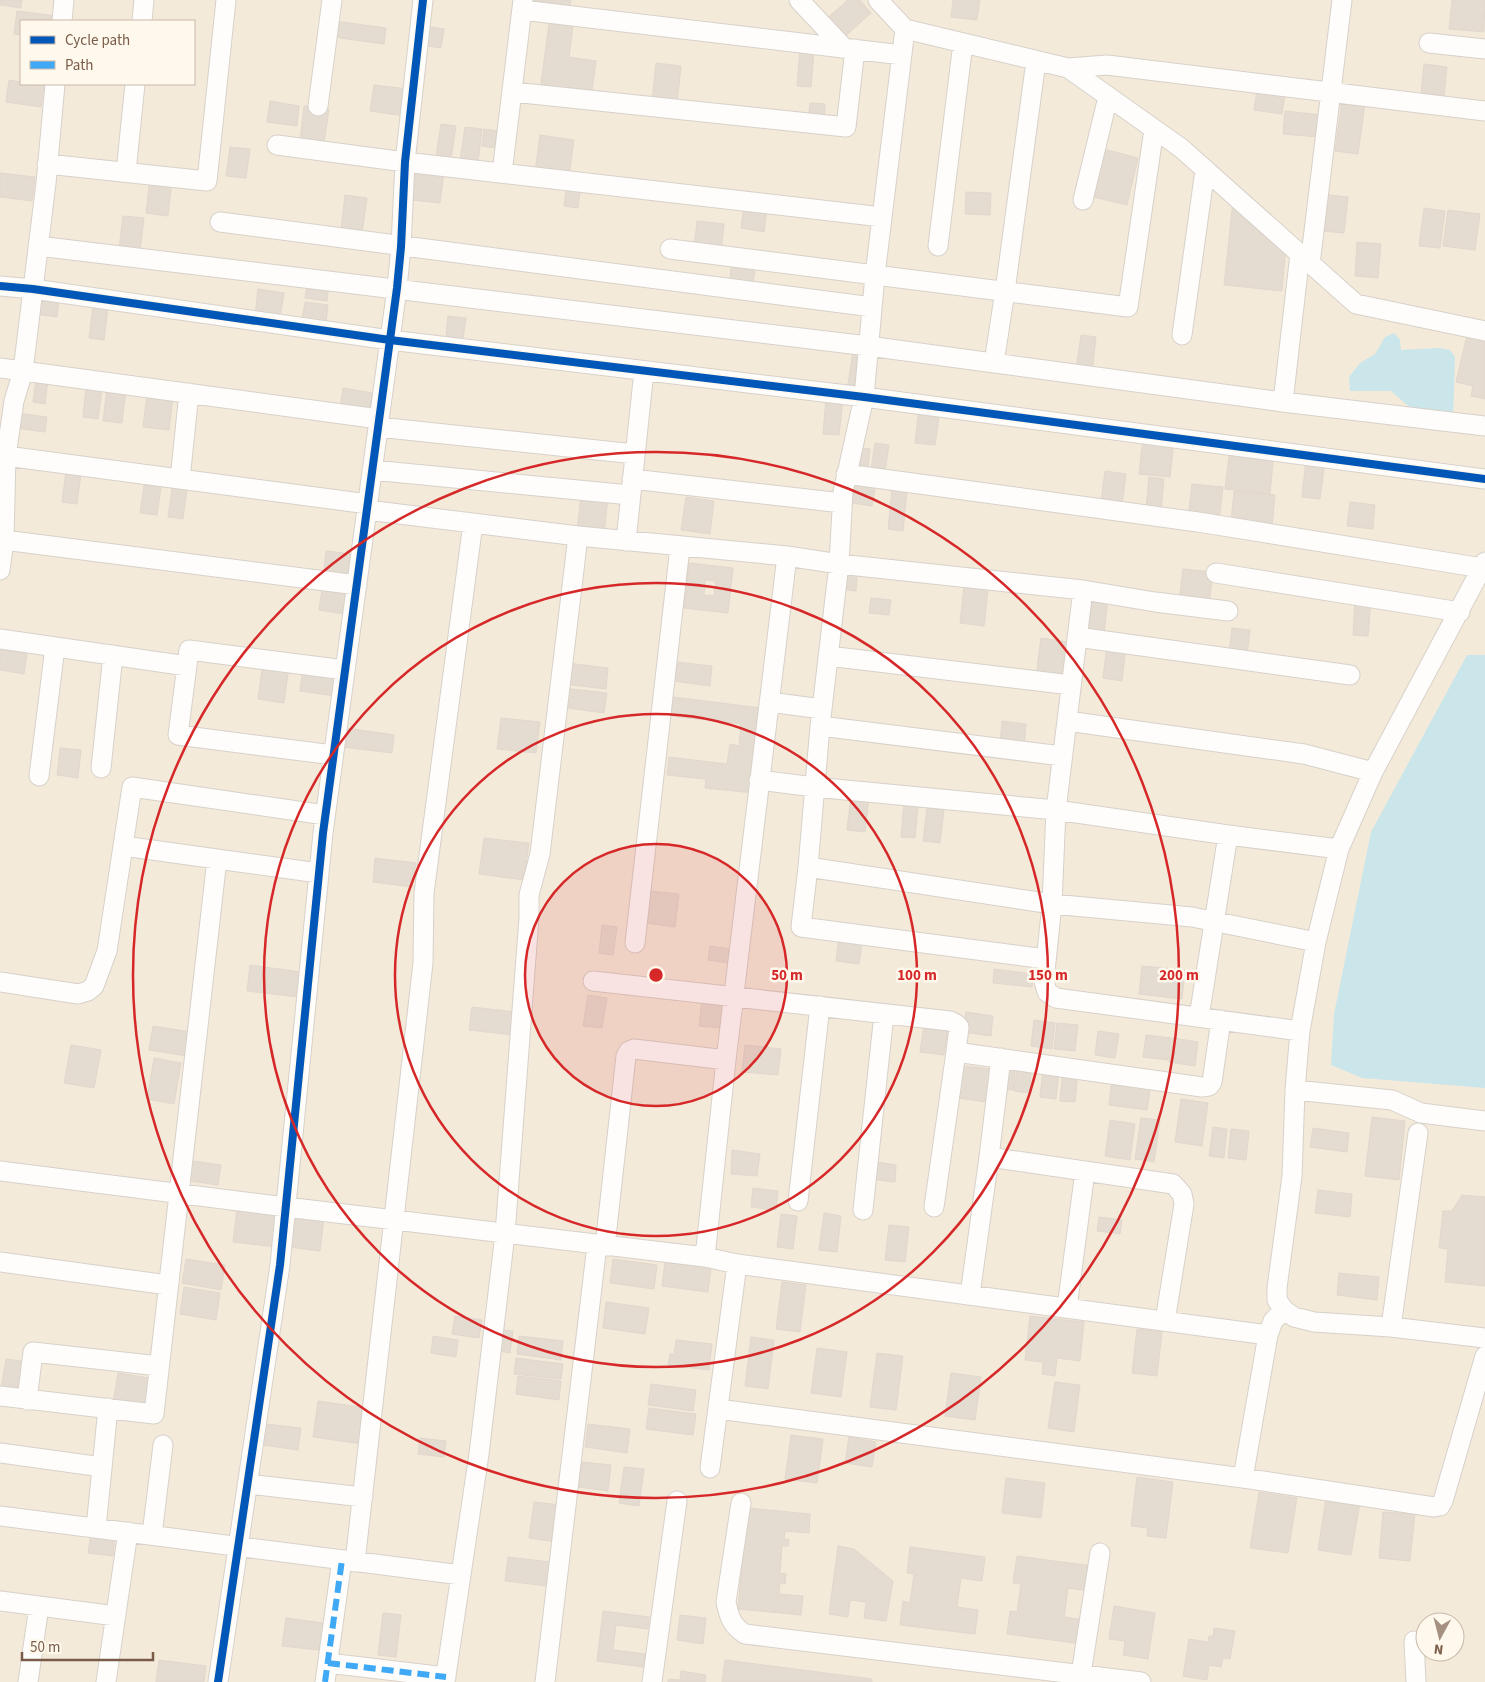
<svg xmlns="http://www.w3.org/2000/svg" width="1485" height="1682" viewBox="0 0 1485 1682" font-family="'Source Sans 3',sans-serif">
  <rect width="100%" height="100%" fill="#f8f4eb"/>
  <path fill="#f4eada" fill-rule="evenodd" d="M0 0H1485V1682H0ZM21 21H194V84H21ZM1425 1622H1455V1652H1425Z"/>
  <path fill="#cae6ea" d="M1394 333 1400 340 1401 350 1440 348 1450 350 1455 357 1453 421 1413 410 1391 391H1350L1349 377 1360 363 1375 354 1385 337Z
    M1467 655H1485V1088L1362 1078 1331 1065 1334 1014 1371 832Z"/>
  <path fill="#e5dcd1" stroke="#e1d7cd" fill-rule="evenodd" d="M0 0H22L21 8 0 5Z
    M530 0H571L570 5Z
    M848 0H860L871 13 840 41 823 22Z
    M953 0H980L977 20 951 17Z
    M1452 0H1485L1484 32 1449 29Z
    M17 11 56 16V21H21V35L14 34Z
    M550 16 574 19 569 57 596 61 591 98 540 91Z
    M335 21 386 28 384 44 333 37Z
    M423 26 444 29 441 48 420 45Z
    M800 49 814 50 811 87 797 86Z
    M656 63 681 66 677 104 652 101Z
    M1424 64 1447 67 1444 96 1421 94Z
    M9 80 21 82V84L44 85 41 107 6 102Z
    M374 85 408 89 405 116 370 111Z
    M1257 89 1285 93 1282 114 1254 110Z
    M270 101 299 106 297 126 267 122Z
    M1342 101 1365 104 1358 154 1335 151Z
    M810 103 825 104 824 121 808 120Z
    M304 106 329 109 324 144 300 141Z
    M1285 111 1321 115 1318 137 1283 134Z
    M441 124 456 126 451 159 436 157Z
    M465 127 482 129 478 163 460 161Z
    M484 129 497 131 495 148 482 146Z
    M540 135 574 140 569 176 535 172Z
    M230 147 250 149 246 178 226 176Z
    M1100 148 1138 158 1127 205 1089 196Z
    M416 168 444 171 440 203 412 200Z
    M0 173 35 177 32 201 0 197Z
    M150 178 172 180 168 216 146 213Z
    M567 183 581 184 578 208 564 206Z
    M966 192 991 193 990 215 965 214Z
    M1320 194 1348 197 1344 233 1322 231Z
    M345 195 367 198 362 233 341 230Z
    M1233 201 1286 245 1282 291 1224 285Z
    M744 206 767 209 764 232 741 228Z
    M1424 208 1445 211 1440 248 1419 246Z
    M1448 210 1480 214 1475 250 1443 246Z
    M123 216 144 218 140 251 119 249Z
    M697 221 724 224 721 252 694 249Z
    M1357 242 1381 244 1378 278 1355 276Z
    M732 260 756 263 752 290 729 287Z
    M308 281 329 284 327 301 305 298Z
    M258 289 284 293 280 318 255 315Z
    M36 296 59 299 57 317 34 314Z
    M305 302 328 305 326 323 302 320Z
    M93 305 108 307 104 340 89 338Z
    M448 316 466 318 463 339 446 337Z
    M1081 335 1096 337 1092 372 1076 370Z
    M1467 335 1485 339V399L1471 396 1473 386 1456 382Z
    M853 351 866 352 862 387 848 385Z
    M36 379 48 380 45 404 33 402Z
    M86 387 102 389 98 419 83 417Z
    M107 388 126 390 122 423 103 421Z
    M343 388 372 393 369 413 340 409Z
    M147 394 173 397 169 430 143 427Z
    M826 398 843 399 839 435 823 434Z
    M919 408 940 410 935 445 915 443Z
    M17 413 47 417 45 432 15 428Z
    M1143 437 1174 441 1170 477 1139 474Z
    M875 443 889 445 884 478 870 476Z
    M853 447 870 449 867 475 850 472Z
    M1230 448 1274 453 1270 494 1225 489Z
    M1306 459 1325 461 1320 499 1302 497Z
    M66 471 81 473 77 504 62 502Z
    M1105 471 1126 474 1122 505 1101 502Z
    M1149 477 1164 479 1161 511 1146 509Z
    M145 478 162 480 157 515 140 513Z
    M849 478 876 482 872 506 845 502Z
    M173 481 188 483 183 519 168 517Z
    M1192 484 1223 487 1219 521 1188 518Z
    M892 489 907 491 903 531 888 529Z
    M1234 491 1275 495 1272 527 1231 522Z
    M581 494 608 497 604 535 577 532Z
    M686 497 714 501 710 534 681 530Z
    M1350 502 1375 505 1373 529 1347 526Z
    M326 551 352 554 348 580 323 577Z
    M689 563 733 568 728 613 684 608ZM705 580 716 581 714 596 704 595Z
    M1183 569 1213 572 1209 605 1179 602Z
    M841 572 857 574 856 591 839 589Z
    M323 582 348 585 344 614 319 610Z
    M964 586 988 589 984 626 960 623Z
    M1092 595 1108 597 1104 635 1088 633Z
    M871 598 891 600 889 615 869 613Z
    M1355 598 1371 600 1368 636 1353 635Z
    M1232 628 1250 630 1247 656 1229 654Z
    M1041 638 1075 643 1069 679 1036 676Z
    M1107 645 1126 647 1122 681 1103 678Z
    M0 650 27 653 24 674 0 670Z
    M263 662 289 666 284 703 258 699Z
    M676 662 712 666 710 686 673 681Z
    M567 663 608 668 606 689 564 684Z
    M303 667 339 672 336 696 300 691Z
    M563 688 607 693 604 713 561 707Z
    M665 696 761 708 754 793 705 788 706 779 667 775 669 757 727 764 730 744 739 746 741 724 663 715Z
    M501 718 540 722 536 753 497 749Z
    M1002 721 1026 724 1024 747 1000 744Z
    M346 728 394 735 392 753 343 747Z
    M60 748 81 750 78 778 57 775Z
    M851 796 869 798 865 832 847 830Z
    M904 805 918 806 915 838 901 837Z
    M927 808 944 810 940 843 923 841Z
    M484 838 529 843 524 880 479 874Z
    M375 858 416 863 412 887 373 882Z
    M649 891 679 894 675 927 645 923Z
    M602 925 617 927 613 955 599 953Z
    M839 935 863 938 859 964 836 961Z
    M710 946 731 949 729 963 708 960Z
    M250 965 301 972 298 997 247 991Z
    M1142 966 1185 970 1182 999 1139 994Z
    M994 969 1034 974 1032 987 993 983Z
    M588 995 607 998 602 1028 583 1026Z
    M702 998 727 1001 724 1028 699 1026Z
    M472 1007 516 1012 513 1035 469 1030Z
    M966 1012 993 1016 991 1036 963 1032Z
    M1034 1020 1055 1023 1052 1049 1031 1046Z
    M1057 1023 1078 1025 1075 1051 1054 1049Z
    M924 1024 948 1027 944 1055 920 1052Z
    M153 1026 191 1032 187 1056 149 1050Z
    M1098 1031 1119 1034 1115 1058 1095 1055Z
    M1146 1035 1171 1038 1168 1060 1143 1057Z
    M1173 1038 1198 1042 1195 1066 1169 1062Z
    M71 1045 101 1050 94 1088 64 1083Z
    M745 1045 781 1049 778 1075 742 1072Z
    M154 1058 181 1063 174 1104 147 1099Z
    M1018 1063 1032 1065 1029 1093 1014 1091Z
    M1005 1064 1016 1065 1013 1090 1002 1089Z
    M956 1065 991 1069 986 1102 951 1097Z
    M1043 1070 1059 1071 1056 1099 1040 1097Z
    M1063 1071 1078 1073 1075 1102 1060 1101Z
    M1112 1079 1151 1084 1147 1110 1109 1105Z
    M1181 1099 1208 1103 1202 1146 1175 1142Z
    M1372 1117 1405 1121 1399 1180 1365 1176Z
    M1141 1118 1160 1120 1154 1162 1135 1159Z
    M1110 1120 1135 1124 1130 1160 1105 1156Z
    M1213 1127 1227 1129 1224 1158 1209 1156Z
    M1313 1128 1349 1133 1347 1152 1310 1147Z
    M1231 1129 1249 1131 1246 1160 1228 1158Z
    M732 1150 760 1154 757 1176 731 1174Z
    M187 1160 221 1165 218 1185 184 1180Z
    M871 1161 896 1165 895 1182 869 1179Z
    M753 1188 778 1191 776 1210 751 1207Z
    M1318 1190 1352 1194 1350 1217 1315 1213Z
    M1462 1195 1485 1197V1286L1445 1282 1448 1249 1439 1248 1443 1211H1452Z
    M237 1208 280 1213 276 1247 233 1242Z
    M824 1213 841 1216 837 1252 819 1250Z
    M292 1214 324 1218 320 1251 289 1247Z
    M781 1214 797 1216 793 1249 777 1247Z
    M1099 1217 1122 1220 1120 1234 1097 1231Z
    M889 1225 909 1227 905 1262 885 1260Z
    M186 1259 225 1265 221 1290 182 1283Z
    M613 1259 657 1265 654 1289 610 1283Z
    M665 1262 711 1268 708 1292 662 1286Z
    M1339 1273 1379 1277 1377 1300 1337 1295Z
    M782 1282 806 1285 800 1332 776 1329Z
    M184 1287 220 1293 216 1320 180 1314Z
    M606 1302 649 1308 645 1334 603 1328Z
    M455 1316 482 1320 479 1338 452 1334Z
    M1030 1316 1084 1322 1080 1361 1057 1358 1055 1376 1042 1374 1043 1362 1025 1360Z
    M495 1329 513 1331 510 1353 492 1350Z
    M1137 1329 1162 1332 1157 1376 1132 1373Z
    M433 1336 458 1340 456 1357 431 1353Z
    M519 1336 563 1341 561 1360 517 1354Z
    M751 1337 774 1340 768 1389 745 1386Z
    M676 1340 712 1344 709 1370 668 1365 670 1354H674Z
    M817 1348 847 1352 841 1397 811 1393Z
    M877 1353 903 1356 896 1410 870 1407Z
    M516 1358 563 1364 561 1379 514 1374Z
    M6 1359 28 1362 22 1398 0 1394Z
    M118 1373 155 1379 150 1410 113 1404Z
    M951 1373 981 1377 975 1420 945 1416Z
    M518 1376 561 1381 559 1400 516 1394Z
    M1055 1382 1080 1385 1074 1432 1048 1428Z
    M651 1384 696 1390 693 1411 648 1405Z
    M318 1401 367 1408 362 1444 313 1437Z
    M649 1408 696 1414 693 1435 646 1429Z
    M266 1424 301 1428 298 1450 263 1445Z
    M588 1424 630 1429 627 1453 585 1447Z
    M791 1435 823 1439 817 1483 785 1479Z
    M849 1437 876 1442 872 1467 845 1463Z
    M420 1438 446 1441 444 1457 418 1454Z
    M582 1462 611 1465 608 1491 578 1487Z
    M624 1467 644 1469 639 1506 619 1503Z
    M1137 1477 1173 1482 1166 1538 1147 1536 1148 1528 1131 1526Z
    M1006 1478 1045 1483 1041 1518 1002 1513Z
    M1259 1492 1297 1498 1288 1553 1250 1548Z
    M1326 1498 1360 1503 1351 1555 1318 1550Z
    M534 1502 561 1505 556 1542 529 1538Z
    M747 1508 810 1514 809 1533 785 1531 784 1539H789L788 1546H782L780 1573 786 1574 785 1584 780 1583 779 1594 803 1596 801 1615 738 1609Z
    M1383 1512 1415 1514 1410 1561 1379 1558Z
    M91 1533 115 1536 113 1556 88 1553Z
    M838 1546 854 1549 893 1581 886 1621 864 1618 866 1602 850 1600 848 1617 829 1614Z
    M910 1547 985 1557 982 1581 961 1578 957 1607 978 1610 975 1634 900 1625 903 1601 910 1603 914 1574 907 1573Z
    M1017 1556 1092 1566 1089 1591 1068 1588 1064 1617 1085 1620 1082 1644 1007 1634 1010 1611 1017 1612 1021 1584 1013 1583Z
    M508 1557 550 1562 547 1586 505 1581Z
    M1114 1606 1155 1613 1148 1659 1123 1655 1125 1641 1109 1639Z
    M603 1611 649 1617 648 1629 616 1625 613 1650 645 1654 643 1667 597 1661Z
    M383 1613 401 1615 396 1657 378 1655Z
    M680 1615 706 1618 703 1644 677 1640Z
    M286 1618 323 1623 319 1650 282 1646Z
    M1214 1628 1235 1631 1230 1659 1223 1658 1221 1667 1209 1665 1207 1680 1183 1676 1189 1639 1208 1642 1209 1636 1213 1637Z
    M159 1660 206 1666 204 1682H156Z
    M725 1660 872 1679V1682H722Z
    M681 1671 706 1675 705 1682H668L669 1679 680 1680Z"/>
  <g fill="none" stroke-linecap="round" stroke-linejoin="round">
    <g stroke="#d7d1c9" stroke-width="21">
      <path id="minor" d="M799 0 844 48
        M878 0 905 29 1068 68 1181 148 1356 304 1485 331
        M522 10 902 55
        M62 21 64 0
        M142 21 144 0
        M905 29 875 275 864 397 843 492 839 564 820 726 808 867 801 927 1046 959
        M1429 43 1485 49
        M1068 68 1107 65 1485 111
        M513 92 846 127 855 49
        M318 106 332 0
        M277 145 405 162 882 217
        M47 164 207 181 226 0
        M126 172 135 84
        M502 173 523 0
        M1083 200 1108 97
        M220 222 872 307
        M38 246 868 346 1283 402 1485 426
        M938 246 963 43
        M670 249 1128 307 1154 129
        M1310 264 1342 0
        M0 286 33 289 390 340 864 397 1485 479
        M1182 335 1205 170
        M994 363 1005 291 1036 61
        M0 368 379 419
        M1283 402 1300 254
        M378 427 635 454
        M6 456 368 504
        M372 470 630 495
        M846 474 1198 522 1482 568
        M180 479 189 393
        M632 479 842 503
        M367 510 578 536 787 556 839 564 1083 590 1155 602 1228 611
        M4 540 357 585
        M626 541 644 371
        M1485 562 1373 772 1339 849 1316 942 1300 1031 1295 1090 1292 1176 1277 1288V1300L1284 1310 1294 1317 1314 1322 1391 1327 1485 1338
        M0 570 4 540 6 456 14 401 23 371 46 183 55 84
        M1216 573 1460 612
        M1083 590 1056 810 1052 904 1044 981 1047 992 1056 998 1300 1031
        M1077 637 1350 675
        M0 639 187 666
        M828 656 1071 685
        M769 702 822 709
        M1067 721 1304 754 1373 772
        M820 726 1062 756
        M333 755 178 735 189 650 345 670
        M101 768 113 655
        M39 776 55 647
        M759 780 814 787 1056 810 1228 835 1339 849
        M123 846 319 873
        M808 867 1052 904 1192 917 1316 942
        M635 943 680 547
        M593 981 950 1021 956 1024 959 1027 956 1052 934 1207
        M0 982 78 994 88 991 94 986 107 951 132 787 325 815
        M1199 1017 1228 835
        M956 1052 1202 1087 1209 1086 1212 1082 1221 1020
        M1295 1090 1392 1100 1421 1113 1485 1121
        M989 1157 1173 1184 1182 1194 1184 1204 1165 1321
        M0 1171 286 1207 705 1257 737 1264 1268 1335
        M798 1201 820 1006
        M863 1210 884 1014
        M605 1246 626 1056 629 1051 634 1049 726 1060
        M705 1257 726 1060 787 556
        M0 1262 168 1285
        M970 1295 989 1157 1001 1058
        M1067 1308 1085 1171
        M1391 1327 1418 1133
        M0 1396 154 1414 217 859
        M27 1400 33 1352 159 1366
        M718 1409 1243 1478 1434 1507 1440 1506 1443 1501 1485 1356
        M0 1453 102 1467
        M710 1468 737 1264
        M1243 1478 1268 1335 1273 1321 1284 1310
        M247 1484 363 1497
        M741 1503 726 1602C729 1617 732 1626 745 1634L1141 1682
        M0 1516 461 1575
        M96 1528 108 1408
        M152 1535 163 1445
        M355 1562 423 963 424 893 473 523
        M0 1601 116 1616
        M1414 1641 1416 1682
        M328 1663 446 1677
        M1081 1674 1100 1553
        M28 1682 39 1606
        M106 1682 128 1532
        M218 1682 280 1265 323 833 397 288 401 247 405 162 423 0
        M325 1682 342 1560
        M445 1682 479 1454 505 1234 529 918V895L540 854 578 536
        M545 1682 597 1245
        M652 1682 677 1501"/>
    </g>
    <use href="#minor" stroke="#fefdfc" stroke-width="19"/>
    <path stroke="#3fa9f5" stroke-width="6" stroke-dasharray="12 6" stroke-linecap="butt" d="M328 1663 446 1677
      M325 1682 342 1560"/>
    <g stroke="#fff8ec" stroke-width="11">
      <path id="cycleway" d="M0 286 33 289 390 340 864 397 1485 479
        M218 1682 280 1265 323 833 397 288 401 247 405 162 423 0"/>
    </g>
    <use href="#cycleway" stroke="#0057b8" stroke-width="8"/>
  </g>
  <circle cx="656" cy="975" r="131" fill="#d62828" fill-opacity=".12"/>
  <g fill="none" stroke="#d62828" stroke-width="2.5">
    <circle cx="656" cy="975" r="131"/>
    <circle cx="656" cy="975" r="261"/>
    <circle cx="656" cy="975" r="392"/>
    <circle cx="656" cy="975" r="523"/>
  </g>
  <circle cx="656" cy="975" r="8" fill="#d62828" stroke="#fff8ec" stroke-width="2.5"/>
  <g font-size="15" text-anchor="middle" font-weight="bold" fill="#d62828" stroke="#fff8ec" stroke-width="5" stroke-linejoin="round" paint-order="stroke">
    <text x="787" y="980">50 m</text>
    <text x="917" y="980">100 m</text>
    <text x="1048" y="980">150 m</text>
    <text x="1179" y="980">200 m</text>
  </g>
  <rect x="20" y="20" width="175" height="65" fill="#fff8ec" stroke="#c9b9aa"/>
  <rect x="30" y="36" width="25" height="8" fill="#0057b8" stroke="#c9b9aa"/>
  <text x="65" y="45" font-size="15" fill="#795b48">Cycle path</text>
  <rect x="30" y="61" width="25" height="8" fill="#3fa9f5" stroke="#c9b9aa"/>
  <text x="65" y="70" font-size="15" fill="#795b48">Path</text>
  <g transform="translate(1440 1637) rotate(187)"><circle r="24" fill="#fff8ec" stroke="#c9b9aa"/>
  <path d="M0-4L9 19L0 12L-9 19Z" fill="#a59181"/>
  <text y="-8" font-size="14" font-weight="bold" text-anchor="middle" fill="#795b48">N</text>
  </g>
  <path d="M22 1652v8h131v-8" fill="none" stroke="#795b48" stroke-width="2.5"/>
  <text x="30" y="1652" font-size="15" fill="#795b48" stroke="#fff8ec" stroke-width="4" paint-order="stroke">50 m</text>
</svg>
